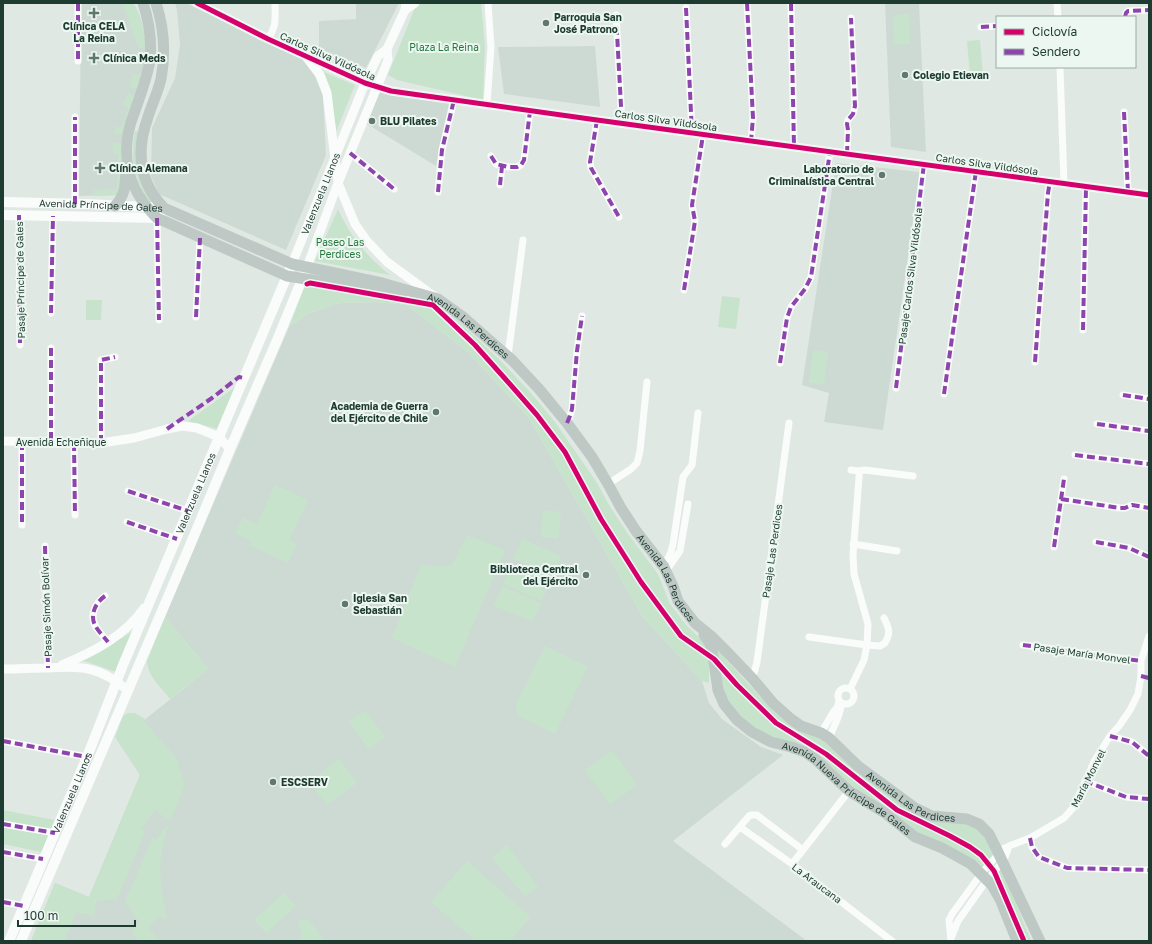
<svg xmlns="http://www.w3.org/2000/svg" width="1152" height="944" viewBox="0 0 1152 944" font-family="'Golos Text',sans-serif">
  <rect width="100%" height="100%" fill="#e0e8e3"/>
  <path fill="#cddad3" d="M81 3H132L136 7 146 44V59L123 148 120 195 79 196Z
    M175 3H186L302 58 314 74 323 96 326 155 286 250 159 194 151 176 152 128 175 78 180 45 177 10Z
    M356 3H399L366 68 319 48V21L356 19Z
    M885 3H919L926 152 891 147Z
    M595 46 600 107 504 94 498 47Z
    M379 92 449 103 436 166 367 124Z
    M836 163 920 172 883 430 824 422 829 393 802 385Z
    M376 302 407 305 468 352 529 418 643 617 702 681 709 703 722 719 761 747 783 755 673 841 807 941H31L55 883 89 897 140 775 118 741 208 669 165 617 289 327 309 313 339 303Z"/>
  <path fill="#c7e3cc" d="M124 3H132C143 15 144 32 146 47L140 48 138 47 124 7Z
    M420 3H481L485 46 483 100 397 80 388 75 416 5Z
    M909 14 910 44 894 45 893 15Z
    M980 40 983 75 970 76 967 41Z
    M146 51 145 63 135 65 136 53Z
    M321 71 355 85 336 132Z
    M144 72 139 91 130 86V83L133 75Z
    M128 92 136 97 124 134H115L114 133 116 127H121L128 109V108L124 106 123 104Z
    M135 131 140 132 152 203C147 201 145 195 143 191 132 170 131 154 135 131Z
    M114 143H123L120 195 95 196 93 193 94 190 117 189 118 154 113 153V145Z
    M338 209C350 236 367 257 390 275L315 261Z
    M308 286 428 306 439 307 459 322 501 361 531 393 555 422 597 483 609 505 628 534 658 574 670 604 686 625 703 641 709 662V683L702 681 643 617 529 418 468 352 407 305 376 302 339 303 309 313 289 327 304 288Z
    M722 296 740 298 736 329 718 327Z
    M86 300H102L101 320H86Z
    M813 350 828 352 824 384 809 383Z
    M241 383 222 430 188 421Z
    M275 485 308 500 289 540 297 544 288 563 249 545 251 541 235 533 243 518 257 524Z
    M543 510 561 512 558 539 541 537Z
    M467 535 505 550 455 667 392 638 421 565 445 566 452 565Z
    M522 539 561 556 553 575 514 559Z
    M511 565 550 582 542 601 503 584Z
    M502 586 541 603 533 622 494 606Z
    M165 617 208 669 170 699C161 687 148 677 147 661Z
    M135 630 116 672 88 662 78 660C98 652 117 641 135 630Z
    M702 630 724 657 774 712 800 728 819 736 915 812 967 821 987 835 1004 873 1031 941H1020L994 884 913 835 843 785 816 758 755 733 725 701Z
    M545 646 588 667 555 734 517 715 516 704Z
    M365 710 385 737 369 749 349 722Z
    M128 713H135L145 719 144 721 160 740 176 757 180 771 183 778 185 784 183 790 170 821 155 810 141 829 145 832 117 899C109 899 103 902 96 902L94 916 77 912 64 941H31L55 883 89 897 140 775 115 737 123 716Z
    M612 750 637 785 610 804 585 770Z
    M339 759 357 783 327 805 309 782Z
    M3 810 60 821 46 853 3 844Z
    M166 826 168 828C156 857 160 888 167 918L163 920 161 916 148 926 158 941H139L131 931 140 921 133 915 130 907 125 902 153 837 156 840Z
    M507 845 538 887 525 896 492 858Z
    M467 861 531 917 510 941H476L431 902Z
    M284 893 296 906 266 933 254 920Z
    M308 919 325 941H300L302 933 300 931 301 928 298 923 301 920Z"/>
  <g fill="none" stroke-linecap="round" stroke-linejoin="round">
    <path stroke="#fafcfb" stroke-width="7" d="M78 3V61
      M747 3 753 118 751 141
      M791 3 794 147
      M1057 3 1058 17
      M686 8 692 133
      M616 15 622 124
      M1125 17 1126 13 1128 11 1149 10
      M981 27 997 26
      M268 39C277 26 275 18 275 3
      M1060 67 1064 184
      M487 104 491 47 488 3
      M1124 112 1128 192
      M597 120 590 162 591 168 619 217
      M350 153 394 189
      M847 154 848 130 847 124 848 120 853 114 855 106 851 18
      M491 156 496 164 508 167H517L521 165 524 160 530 111
      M500 185 502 166
      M438 192 442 150 454 100
      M75 204V117
      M19 215 20 345
      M157 218 159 320
      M684 290 695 221 692 205 703 135
      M51 313 53 216
      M196 317 200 238
      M1083 330 1086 187
      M51 348V443
      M508 356 523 240
      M1035 362 1048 193 1050 181
      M780 363 787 318 791 307 805 289 811 277 830 152
      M896 388 924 164
      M944 394 976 171
      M1123 395 1149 399
      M567 423 570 416 572 409 577 351 582 316
      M1097 424 1149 431
      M22 442V525
      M74 443 75 515
      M101 443V360L115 357
      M1075 455 1149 464
      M859 471 865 470 913 476
      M608 484 631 469 637 463 640 451 647 382
      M128 491 188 511
      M1061 499 1120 508H1125L1132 505 1149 508
      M127 522 177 539
      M1096 542 1129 548 1149 557
      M853 544 897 551
      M45 546 48 668
      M1054 547 1064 479
      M664 567 671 552 673 544 683 477 692 465 698 413
      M666 571 680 551 688 504
      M105 596C95 603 89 616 96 627 99 632 104 637 108 642
      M809 637 867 645 880 646 885 643C891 633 889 628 884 618
      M1023 645 1141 661
      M752 678 754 673 757 662 789 423
      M838 696a8 8 0 1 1 16 0a8 8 0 1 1-16 0Z
      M850 689 864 660 867 645 868 624 854 574 853 555 859 478V471L851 470
      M821 733 834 711 837 708 839 701
      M1110 736 1132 742 1149 756
      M829 738 839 715 842 703
      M3 741 87 757
      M1085 781 1126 797 1149 799
      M3 824 55 833
      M740 827 792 864 892 941
      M1030 838 1032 847 1039 857 1067 868 1149 870
      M725 844 749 816 751 815H757L803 850
      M3 852 43 859
      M792 864 849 791
      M3 902 24 906
      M952 936 958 921 987 880 1003 861 1006 855 1009 846
      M951 941 949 920 952 914 981 874 1003 849 1009 846 1030 838 1064 818 1073 808 1095 760 1110 736 1119 726 1130 710 1138 694 1141 676V661L1149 636"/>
    <g stroke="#fafcfb" stroke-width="9">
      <path d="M197 3 268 39 365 83 391 91 597 120 1149 195"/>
      <path d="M405 10 415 3"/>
      <path d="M307 58 320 75 327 93 338 183 355 224 367 241 387 262 435 297"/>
      <path id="s1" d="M292 264 365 83 378 56 387 49"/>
      <path d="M307 267 338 183 388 60 387 49 405 10 406 3"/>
      <path d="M3 441 74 443H101L134 438 167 429 182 426 197 428 219 437 230 449"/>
      <path d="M62 665C93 652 125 636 144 608"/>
      <path d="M3 669C18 669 32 668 47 668 81 666 100 666 127 690"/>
    </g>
    <g stroke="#fafcfb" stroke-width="10">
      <path id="s2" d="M3 202 87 204 164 208"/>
      <path d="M3 215 157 218 164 208"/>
      <path id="s3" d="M9 941 87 757 123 665 292 264"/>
      <path d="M21 941 188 550 230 449 278 338 307 267"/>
    </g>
    <g stroke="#bec9c5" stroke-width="11">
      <path d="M143 3C149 21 152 41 150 61 146 82 138 102 131 122 120 159 130 192 157 218L287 276 402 294"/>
      <path id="s4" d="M156 3C164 28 166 53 161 79 158 92 152 104 148 117 136 150 138 181 164 208L292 264 382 283 438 299 463 317 512 360 539 389 567 423 592 457 608 484 621 508 636 531 664 567 673 586 678 601 695 623 711 636 730 655 752 678 773 703 791 719 801 726 821 733 829 738 858 766 915 808 932 816 967 819 979 824 989 834 996 848 1040 941"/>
      <path d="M115 206C126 194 125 185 126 170"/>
      <path id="s5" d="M704 635 709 642 712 649 718 690 724 704 737 720 752 732 771 742 791 747 805 752 815 759 849 791 885 813 915 837 942 848 971 864 992 885 1000 899 1017 941"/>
    </g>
    <path stroke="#8e44ad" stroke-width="4" stroke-dasharray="8 4" stroke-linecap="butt" d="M78 3V61
      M747 3 753 118 751 141
      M791 3 794 147
      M686 8 692 133
      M616 15 622 124
      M1125 17 1126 13 1128 11 1149 10
      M981 27 997 26
      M1124 112 1128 192
      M597 120 590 162 591 168 619 217
      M350 153 394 189
      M847 154 848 130 847 124 848 120 853 114 855 106 851 18
      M491 156 496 164 508 167H517L521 165 524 160 530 111
      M500 185 502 166
      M438 192 442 150 454 100
      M75 204V117
      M19 215 20 345
      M157 218 159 320
      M684 290 695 221 692 205 703 135
      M51 313 53 216
      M196 317 200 238
      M1083 330 1086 187
      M51 348V443
      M1035 362 1048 193 1050 181
      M780 363 787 318 791 307 805 289 811 277 830 152
      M896 388 924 164
      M944 394 976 171
      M1123 395 1149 399
      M567 423 570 416 572 409 577 351 582 316
      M1097 424 1149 431
      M167 429 212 398 239 377 244 378
      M22 442V525
      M74 443 75 515
      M101 443V360L115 357
      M1075 455 1149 464
      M128 491 188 511
      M1061 499 1120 508H1125L1132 505 1149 508
      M127 522 177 539
      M1096 542 1129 548 1149 557
      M45 546 48 668
      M1054 547 1064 479
      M105 596C95 603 89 616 96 627 99 632 104 637 108 642
      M1023 645 1141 661
      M1141 676 1149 678
      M1110 736 1132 742 1149 756
      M3 741 87 757
      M1085 781 1126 797 1149 799
      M3 824 55 833
      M1030 838 1032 847 1039 857 1067 868 1149 870
      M3 852 43 859
      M3 902 24 906"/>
    <g stroke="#edf7f1" stroke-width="8">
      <path id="cycleway" d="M197 3 268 39 365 83 391 91 597 120 1149 195
        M307 284 310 283 433 305 475 345 508 382 537 415 565 452 601 519 641 582 681 636 714 659 737 685 776 723 826 754 897 810 950 836 970 847 981 855 994 871 1024 941"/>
    </g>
    <use href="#cycleway" stroke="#d6006c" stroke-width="5"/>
  </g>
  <g fill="#61786f" stroke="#edf7f1" stroke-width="1.5">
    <path d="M92 7h4v4h4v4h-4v4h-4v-4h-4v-4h4z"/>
    <circle cx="546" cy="23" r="4"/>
    <path d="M92 52h4v4h4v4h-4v4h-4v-4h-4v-4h4z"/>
    <circle cx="905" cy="75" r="4"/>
    <circle cx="372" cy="121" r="4"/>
    <path d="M98 162h4v4h4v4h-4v4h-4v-4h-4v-4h4z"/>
    <circle cx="882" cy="175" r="4"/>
    <circle cx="436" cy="412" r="4"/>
    <circle cx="586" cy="575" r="4"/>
    <circle cx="345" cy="604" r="4"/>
    <circle cx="273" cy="782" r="4"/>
  </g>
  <g text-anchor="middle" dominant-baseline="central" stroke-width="4" stroke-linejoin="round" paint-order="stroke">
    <g font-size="10" font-weight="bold" fill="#1d3b30" stroke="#edf7f1" text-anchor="start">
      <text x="554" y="17">Parroquia San<tspan x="554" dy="12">José Patrono</tspan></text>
      <text x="94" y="26" text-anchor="middle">Clínica CELA<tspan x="94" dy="12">La Reina</tspan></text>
      <text x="103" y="58">Clínica Meds</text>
      <text x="913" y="75">Colegio Etievan</text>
      <text x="380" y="121">BLU Pilates</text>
      <text x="109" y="168">Clínica Alemana</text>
      <text x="874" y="169" text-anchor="end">Laboratorio de<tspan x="874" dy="12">Criminalística Central</tspan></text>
      <text x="428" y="406" text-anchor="end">Academia de Guerra<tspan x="428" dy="12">del Ejército de Chile</tspan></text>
      <text x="578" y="569" text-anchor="end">Biblioteca Central<tspan x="578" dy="12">del Ejército</tspan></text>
      <text x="353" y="598">Iglesia San<tspan x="353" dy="12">Sebastián</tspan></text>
      <text x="281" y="782">ESCSERV</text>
    </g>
    <g font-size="10" fill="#23763b" stroke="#edf7f1">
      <text x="444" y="47">Plaza La Reina</text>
      <text x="340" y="242">Paseo Las<tspan x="340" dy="12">Perdices</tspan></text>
    </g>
    <g font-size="10" fill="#1d3b30" stroke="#edf7f1">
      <text transform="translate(328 56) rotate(24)">Carlos Silva Vildósola</text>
      <text transform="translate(666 120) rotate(8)">Carlos Silva Vildósola</text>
      <text transform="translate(987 164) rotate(8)">Carlos Silva Vildósola</text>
      <text stroke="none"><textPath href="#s1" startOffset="76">Valenzuela Llanos</textPath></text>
      <text stroke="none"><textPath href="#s2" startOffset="98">Avenida Príncipe de Gales</textPath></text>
      <text transform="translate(910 276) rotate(-83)">Pasaje Carlos Silva Vildósola</text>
      <text transform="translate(20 280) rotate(-91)">Pasaje Príncipe de Gales</text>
      <text stroke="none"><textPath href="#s4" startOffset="545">Avenida Las Perdices</textPath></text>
      <text x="61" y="442">Avenida Echeñique</text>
      <text stroke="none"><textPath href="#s3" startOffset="485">Valenzuela Llanos</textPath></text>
      <text transform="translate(772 551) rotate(-82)">Pasaje Las Perdices</text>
      <text stroke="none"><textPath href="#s4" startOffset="869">Avenida Las Perdices</textPath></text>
      <text transform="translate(46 607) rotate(-92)">Pasaje Simón Bolívar</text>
      <text transform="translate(1082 653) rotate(8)">Pasaje María Monvel</text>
      <text transform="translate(1088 778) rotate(-63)">María Monvel</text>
      <text stroke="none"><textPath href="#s5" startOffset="224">Avenida Nueva Príncipe de Gales</textPath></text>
      <text stroke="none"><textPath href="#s3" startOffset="161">Valenzuela Llanos</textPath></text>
      <text stroke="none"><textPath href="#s4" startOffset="1205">Avenida Las Perdices</textPath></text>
      <text transform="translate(817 883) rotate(37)">La Araucana</text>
    </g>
  </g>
  <rect width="1152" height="944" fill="none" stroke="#1d3b30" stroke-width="8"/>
  <rect x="996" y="16" width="140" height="52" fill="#edf7f1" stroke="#9aaca4"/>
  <rect x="1004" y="29" width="20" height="6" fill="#d6006c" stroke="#9aaca4"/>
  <text x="1032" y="36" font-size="12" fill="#1d3b30">Ciclovía</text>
  <rect x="1004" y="49" width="20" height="6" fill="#8e44ad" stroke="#9aaca4"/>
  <text x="1032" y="56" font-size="12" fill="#1d3b30">Sendero</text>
  <path d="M18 920v6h117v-6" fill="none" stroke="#1d3b30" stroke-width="2"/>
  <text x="24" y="920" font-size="12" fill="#1d3b30" stroke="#edf7f1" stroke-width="3" paint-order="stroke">100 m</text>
</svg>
